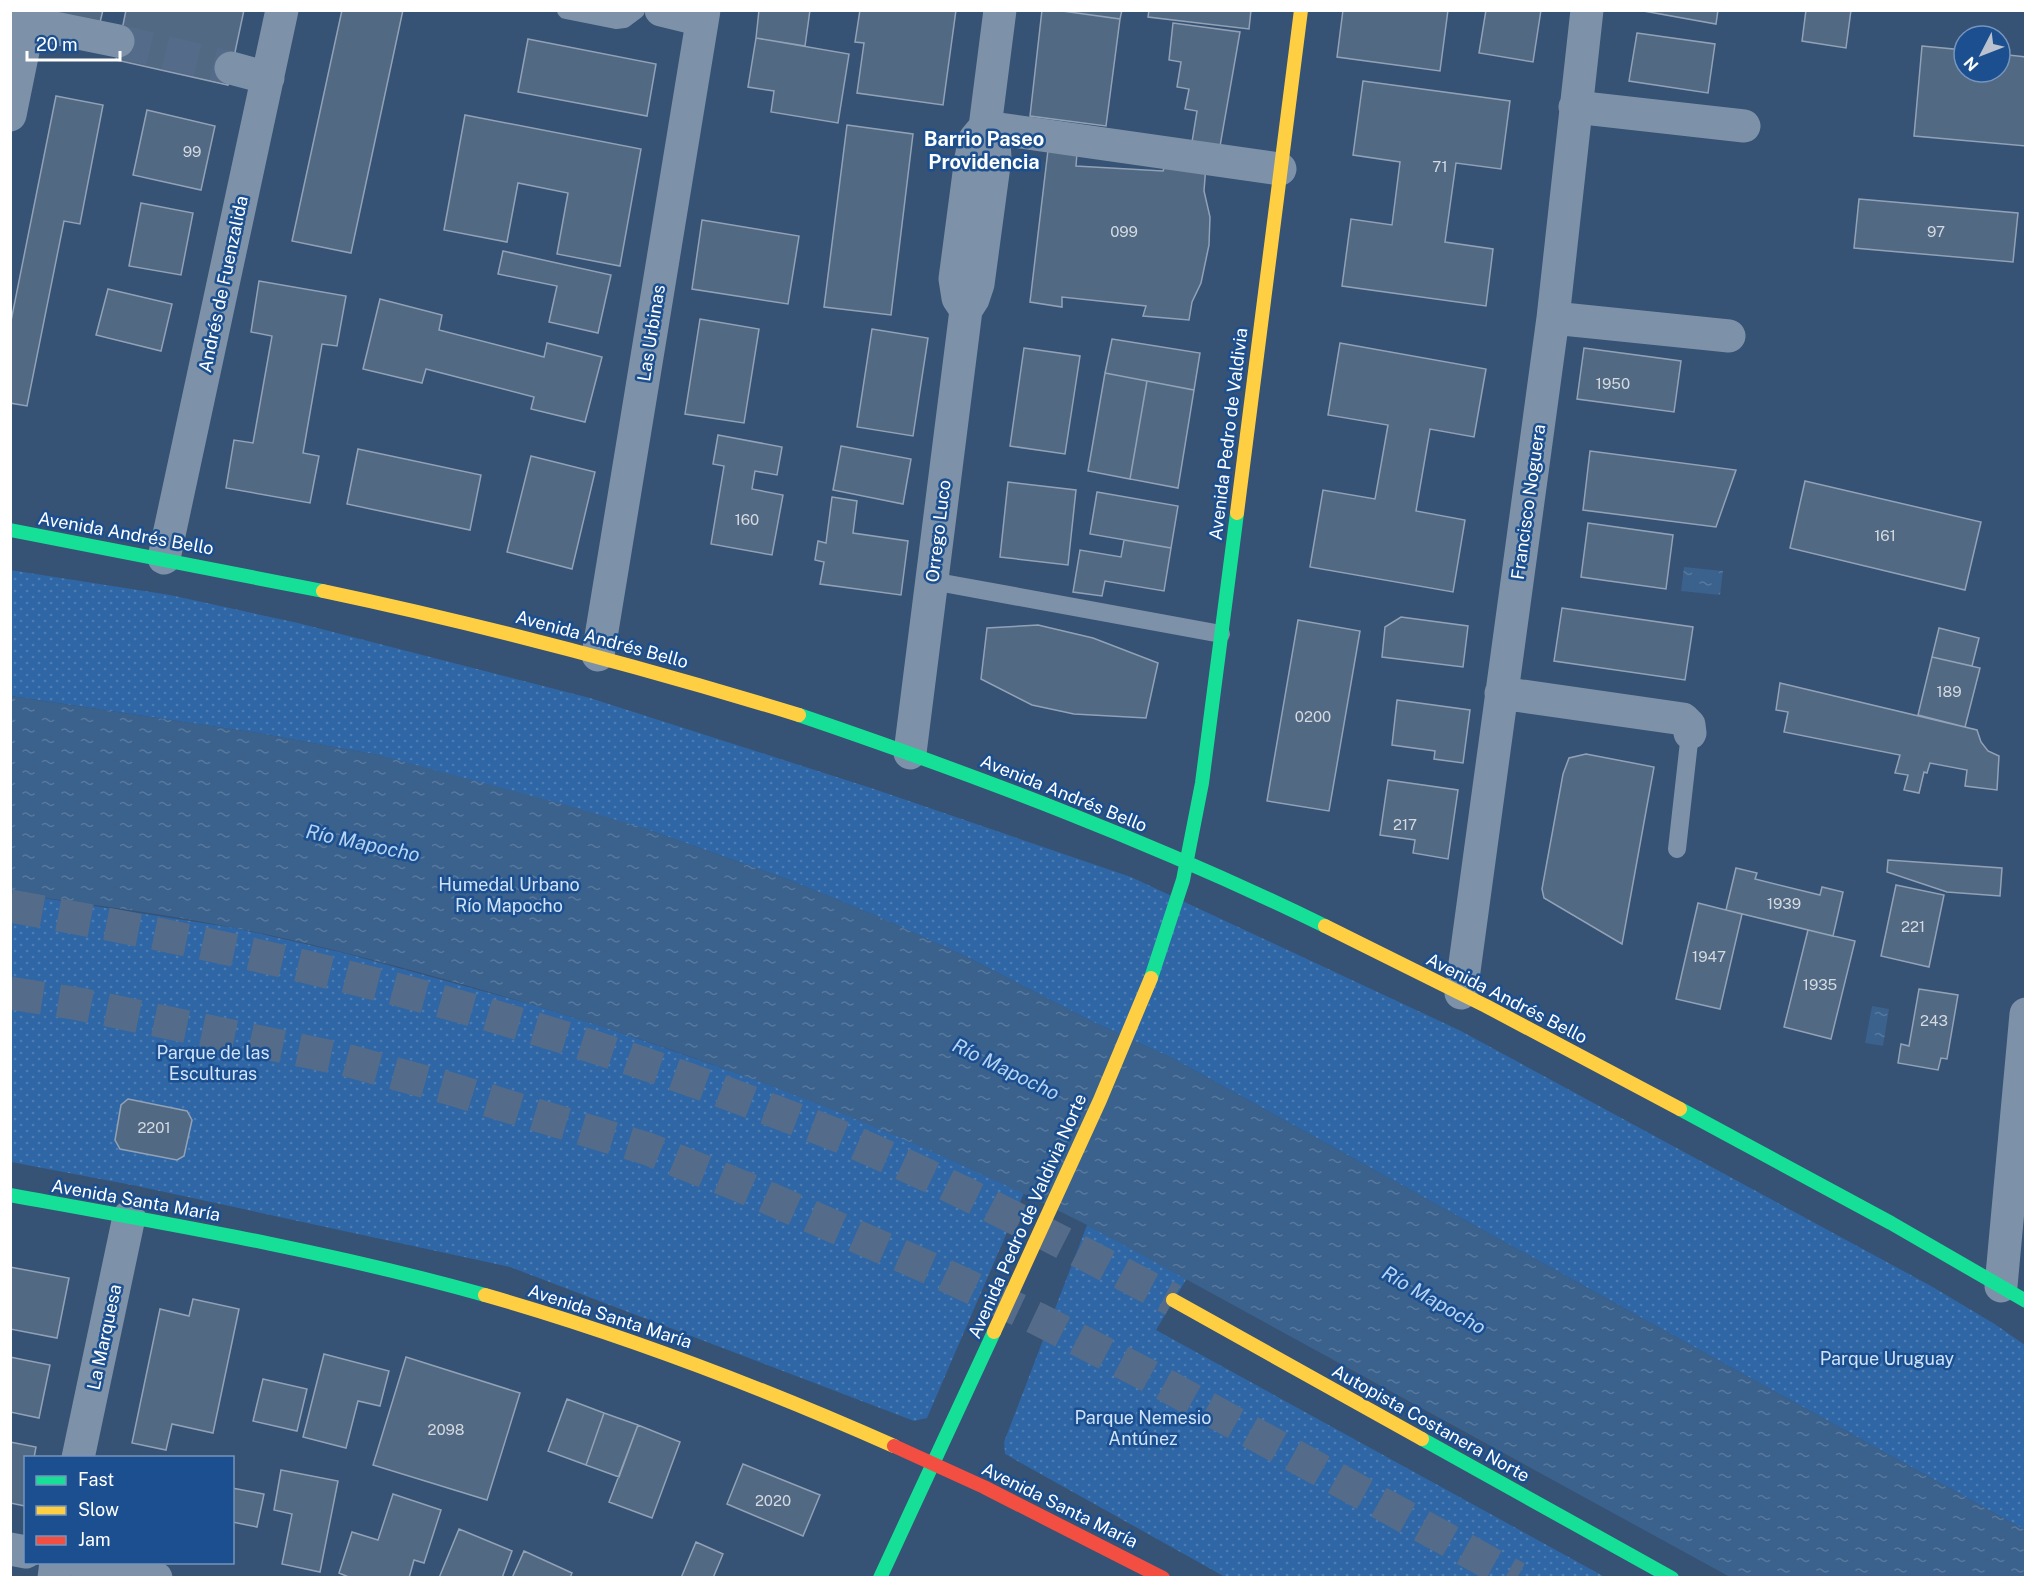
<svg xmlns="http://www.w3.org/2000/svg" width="2036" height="1588" viewBox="0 0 2036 1588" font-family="'Public Sans',sans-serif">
  <defs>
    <pattern id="grass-dots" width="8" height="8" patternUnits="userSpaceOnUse" patternTransform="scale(1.5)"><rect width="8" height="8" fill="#2f66a5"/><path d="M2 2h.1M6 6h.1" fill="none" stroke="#4e7db2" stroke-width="1.8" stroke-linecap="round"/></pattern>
    <pattern id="water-ripples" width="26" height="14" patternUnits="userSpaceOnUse" patternTransform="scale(1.5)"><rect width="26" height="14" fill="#3b618d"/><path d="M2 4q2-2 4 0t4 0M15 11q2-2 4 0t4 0" fill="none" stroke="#58799e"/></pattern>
  </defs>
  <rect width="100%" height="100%" fill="#365274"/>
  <path fill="url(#grass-dots)" d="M10 570 170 595 298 623 590 698 871 788 1131 877 1459 1030 1931 1286 1993 1323 2025 1345V1530L1172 1058 1091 1021 969 958 879 917 787 879 646 829 378 755 258 733 11 696Z
    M11 893 235 928 344 953 530 1004 607 1028 751 1078 874 1125 1024 1193 927 1418 914 1421 510 1267 137 1186 11 1162Z
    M1087 1225 1187 1278 1156 1330 1605 1577H1225L1005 1454 1004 1442Z"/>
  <path fill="url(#water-ripples)" d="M1684 567 1723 571 1720 595 1681 591Z
    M10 696 258 733 378 755 574 807 646 829 787 879 879 917 969 958 1091 1021 1172 1058 2025 1530V1577H1730L1087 1225C896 1128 695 1052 489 992 405 968 321 945 235 928 161 913 85 904 11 893Z
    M1872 1006 1889 1009 1883 1046 1865 1043Z"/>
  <path fill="#526984" stroke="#92a2b6" stroke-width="1.5" d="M10 10H103L97 35Z
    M126 10H244L228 85 116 60Z
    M342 10H403L351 253 292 241Z
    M759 10H810L805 46 756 38Z
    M860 10H956L943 105 857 93 864 43 855 42Z
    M1042 10H1055L1120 19 1106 126 1030 116Z
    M1055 10H1122L1120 19Z
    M1149 10H1251L1249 29 1148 17Z
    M1343 10H1448L1440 71 1337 57Z
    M1486 10H1541L1533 62 1479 53Z
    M1638 10H1718L1716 24Z
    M1806 10H1851L1846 48 1802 41Z
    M1173 23 1240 32 1219 152 1191 148 1197 111 1185 109 1189 89 1177 87 1181 62 1169 60Z
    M1637 33 1715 44 1708 93 1629 81Z
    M756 38 849 54 838 123 771 112 774 91 748 87Z
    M528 39 656 64 647 116 518 92Z
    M1922 46 1964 50V72H2000V54L2026 57V146L1914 136Z
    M1363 81 1510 101 1501 169 1456 163 1445 242 1493 249 1486 306 1342 286 1351 219 1392 225 1400 162 1353 155Z
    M56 96 103 105 80 224 64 221 27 406 10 403V326Z
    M147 110 215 126 201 190 133 175Z
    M465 115 641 149 620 266 557 254 568 193 518 183 507 242 444 230Z
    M847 125 913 134 891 315 824 307Z
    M1048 150 1077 153 1076 166 1163 171 1168 158 1206 165 1204 191 1210 217 1209 245 1201 283 1192 302 1189 320 1143 316 1146 306 1062 297V307L1030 302Z
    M1859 199 2018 213 2013 262 1854 248Z
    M141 203 193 213 181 275 129 266Z
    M702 220 799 236 788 304 692 289Z
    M503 251 611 275 598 333 549 322 557 286 498 274Z
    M259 281 346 296 337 346 322 344 303 453 319 456 310 503 226 488 234 440 253 443 272 336 251 332Z
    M108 289 172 304 161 351 96 335Z
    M380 299 442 315 439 330 544 357 547 343 602 357 585 422 531 409 534 397 426 369 422 383 363 369Z
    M700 319 759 329 744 423 685 414Z
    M872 329 928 338 913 436 857 427Z
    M1112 339 1200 353 1194 390 1105 373Z
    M1340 343 1486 369 1474 437 1430 429 1416 511 1465 520 1453 592 1310 567 1323 490 1375 499 1388 425 1328 415Z
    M1024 348 1080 356 1065 454 1010 446Z
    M1584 348 1681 361 1674 412 1577 399Z
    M1105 373 1147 381 1130 479 1088 471Z
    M1147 381 1194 390 1178 488 1130 479Z
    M718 435 782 447 777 475 755 471 752 489 783 495 772 555 711 544 724 466 713 464Z
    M841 446 911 459 903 504 833 490Z
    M358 449 481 475 470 530 347 504Z
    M1590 451 1736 470 1716 527 1583 510Z
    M531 456 595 472 572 569 507 552Z
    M1805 481 1981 522 1965 590 1790 548Z
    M1008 482 1076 490 1068 565 1000 557Z
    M1097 492 1178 506 1171 548 1090 534Z
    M832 497 857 501 853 533 908 541 901 595 820 584 824 562 815 560 818 541 826 543Z
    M1588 523 1673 535 1666 589 1581 577Z
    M1124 540 1171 548 1164 591 1105 581 1102 596 1073 592 1080 550 1121 557Z
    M1562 608 1693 627 1685 680 1554 661Z
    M1401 617 1468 626 1463 667 1382 657 1385 627Z
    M1298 620 1360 631 1329 811 1267 801Z
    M1038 625 1093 638 1158 663 1146 718 1074 714 1032 705 981 679 987 628Z
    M1939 628 1979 638 1972 666 1932 657Z
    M1932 657 1980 668 1965 727 1918 715Z
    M1780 683 1977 730 1981 742 1988 751 1999 756 1997 790 1965 786 1967 770 1930 763 1927 773 1924 772 1919 793 1904 790 1908 775 1895 773 1900 755 1784 732 1788 712 1776 710Z
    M1397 700 1470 710 1463 763 1434 759 1435 751 1392 745Z
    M1586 754 1654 767 1622 944 1544 898 1542 889 1563 774 1569 758Z
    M1388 780 1458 790 1448 859 1413 853 1415 840 1380 835Z
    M1888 860 2002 868 2000 896 1947 892 1887 872Z
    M1736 868 1757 873 1755 879 1820 895 1822 887 1843 892 1833 936 1726 910Z
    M1896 885 1944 895 1929 967 1881 956Z
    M1698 903 1742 914 1720 1009 1676 999Z
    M1808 930 1855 941 1831 1039 1784 1027Z
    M1919 989 1958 995 1947 1059 1941 1058 1938 1070 1898 1063 1901 1044 1909 1046Z
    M128 1099 187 1111 192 1120 184 1156 177 1160 120 1149 115 1140 121 1105Z
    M10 1267 69 1278 57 1338 10 1329Z
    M193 1299 239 1309 213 1433 172 1424 166 1450 132 1443 160 1309 189 1316Z
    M324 1354 389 1371 380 1406 358 1401 346 1448 303 1437Z
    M10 1357 50 1365 39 1418 10 1412Z
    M406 1357 520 1393 487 1500 373 1465Z
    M263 1379 307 1389 297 1431 253 1421Z
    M567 1399 604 1413 586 1465 548 1451Z
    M604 1413 638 1425 619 1477 586 1465Z
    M638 1425 680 1442 652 1518 609 1502Z
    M10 1442 36 1447 34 1458H26L25 1506 10 1503Z
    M743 1464 820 1495 803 1536 727 1504Z
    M281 1470 338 1481 320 1572 282 1564 292 1514 274 1510Z
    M232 1488 264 1494 257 1527 232 1522Z
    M393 1494 441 1510 424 1563 414 1560 409 1578H351L339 1573 352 1532 378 1540Z
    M459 1529 512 1551 502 1578H439Z
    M696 1542 723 1554 713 1578H681Z
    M524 1551 572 1573 570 1578H512Z"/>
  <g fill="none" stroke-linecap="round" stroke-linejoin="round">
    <path stroke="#546c89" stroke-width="33" stroke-dasharray="33 16" stroke-linecap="butt" d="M118 41 231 68"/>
    <path stroke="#546c89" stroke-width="33" stroke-dasharray="33 16" stroke-linecap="butt" d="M10 906C265 951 517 1012 758 1105 789 1117 820 1128 851 1141 961 1188 1067 1245 1173 1300
      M10 993 79 1004 342 1059 448 1088 648 1149 743 1187 934 1270 1038 1319 1149 1376 1517 1578"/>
    <path stroke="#7d92a8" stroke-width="18" d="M566 10 616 20 624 19 636 10
      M932 581 1221 634
      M1677 849 1690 733"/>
    <path stroke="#7d92a8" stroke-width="33" d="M661 10 702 20
      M10 19 118 41
      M231 68 268 78
      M1575 107 1744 126
      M10 115 29 22
      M985 127 1280 169
      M966 310 958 298 955 279 971 158 975 139 985 127 1000 10
      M1553 318 1729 336
      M164 558 282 10
      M598 655 704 10
      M1501 693 1683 719 1689 725 1690 733
      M910 753 966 310 973 299 978 284 995 158 994 142 985 127
      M1461 993 1553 318 1587 10
      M2001 1286 2026 1014
      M78 1458 129 1217
      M10 1549 26 1552
      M80 1562 156 1578
      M54 1578 56 1562"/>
    <path stroke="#16e098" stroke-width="14" d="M10 530 323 591
      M799 715C978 776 1155 843 1325 926
      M1151 978 1183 880 1202 783 1237 513
      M1680 1109 1891 1223 2026 1301
      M10 1195C170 1224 328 1251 485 1295
      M1422 1439 1672 1578
      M880 1578 994 1332"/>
    <path stroke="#ffcf43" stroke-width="14" d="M1237 513 1301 10
      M323 591C484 625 642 667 799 715
      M1325 926 1486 1006 1680 1109
      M485 1295C625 1335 761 1387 894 1446
      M1173 1300 1422 1439
      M994 1332 1100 1100 1151 978"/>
    <path stroke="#f24e42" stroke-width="14" d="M894 1446 984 1487 1163 1578"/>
  </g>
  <g text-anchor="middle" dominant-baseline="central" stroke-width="5" stroke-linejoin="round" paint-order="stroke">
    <g font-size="15" fill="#d4dae0">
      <text x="192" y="151">99</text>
      <text x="1440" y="166">71</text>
      <text x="1124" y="231">099</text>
      <text x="1936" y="231">97</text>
      <text x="1613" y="383">1950</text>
      <text x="747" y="519">160</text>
      <text x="1885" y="535">161</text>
      <text x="1949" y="691">189</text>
      <text x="1313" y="716">0200</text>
      <text x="1405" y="824">217</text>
      <text x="1784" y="903">1939</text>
      <text x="1913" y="926">221</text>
      <text x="1709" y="956">1947</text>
      <text x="1820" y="984">1935</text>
      <text x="1934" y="1020">243</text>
      <text x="154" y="1127">2201</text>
      <text x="446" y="1429">2098</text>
      <text x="773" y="1500">2020</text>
    </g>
    <g font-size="18" fill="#fff" stroke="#1b4f8f">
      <text transform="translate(223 284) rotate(-78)">Andrés de Fuenzalida</text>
      <text transform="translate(651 333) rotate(-81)">Las Urbinas</text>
      <text transform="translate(1228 434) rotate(-83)">Avenida Pedro de Valdivia</text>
      <text transform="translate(1528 502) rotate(-82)">Francisco Noguera</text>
      <text transform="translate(938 531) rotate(-83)">Orrego Luco</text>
      <text transform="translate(126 533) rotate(10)">Avenida Andrés Bello</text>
      <text transform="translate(602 639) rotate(15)">Avenida Andrés Bello</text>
      <text transform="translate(1064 793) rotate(22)">Avenida Andrés Bello</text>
      <text transform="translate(1507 998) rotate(27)">Avenida Andrés Bello</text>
      <text transform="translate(136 1200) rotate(10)">Avenida Santa María</text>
      <text transform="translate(1027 1216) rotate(-66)">Avenida Pedro de Valdivia Norte</text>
      <text transform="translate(610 1316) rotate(18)">Avenida Santa María</text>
      <text transform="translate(104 1337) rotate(-78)">La Marquesa</text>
      <text transform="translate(1431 1423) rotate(29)">Autopista Costanera Norte</text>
      <text transform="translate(1060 1505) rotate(26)">Avenida Santa María</text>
    </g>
    <g font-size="18" fill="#cfe3fa" stroke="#1b4f8f">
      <text x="509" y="884">Humedal Urbano<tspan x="509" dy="21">Río Mapocho</tspan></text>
      <text x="213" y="1052">Parque de las<tspan x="213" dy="21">Esculturas</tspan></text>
      <text x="1887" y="1358">Parque Uruguay</text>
      <text x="1143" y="1417">Parque Nemesio<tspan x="1143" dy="21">Antúnez</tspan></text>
    </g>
    <g font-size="20" font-weight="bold" fill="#fff" stroke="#1b4f8f">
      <text x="984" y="139">Barrio Paseo<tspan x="984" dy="23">Providencia</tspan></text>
    </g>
    <g font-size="20" font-style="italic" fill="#b5d3f5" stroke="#1b4f8f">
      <text transform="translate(363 843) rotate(12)">Río Mapocho</text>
      <text transform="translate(1006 1069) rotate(26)">Río Mapocho</text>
      <text transform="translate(1434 1300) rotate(30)">Río Mapocho</text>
    </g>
  </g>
  <rect width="2036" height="1588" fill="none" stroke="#ffffff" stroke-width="24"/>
  <rect x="24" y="1456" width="210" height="108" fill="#1b4f8f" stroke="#7695bc" stroke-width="1.5"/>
  <rect x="36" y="1476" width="30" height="9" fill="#16e098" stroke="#7695bc" stroke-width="1.5"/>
  <text x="78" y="1486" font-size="18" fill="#ffffff">Fast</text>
  <rect x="36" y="1506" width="30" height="9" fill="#ffcf43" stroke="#7695bc" stroke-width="1.5"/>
  <text x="78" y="1516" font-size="18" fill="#ffffff">Slow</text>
  <rect x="36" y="1536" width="30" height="9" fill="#f24e42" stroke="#7695bc" stroke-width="1.5"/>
  <text x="78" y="1546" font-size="18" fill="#ffffff">Jam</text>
  <g transform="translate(1982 54) rotate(228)"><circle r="28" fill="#1b4f8f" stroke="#7695bc" stroke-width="1.5"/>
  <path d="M0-4.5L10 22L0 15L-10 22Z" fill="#b9c2ce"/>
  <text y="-9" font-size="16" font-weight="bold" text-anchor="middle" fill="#ffffff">N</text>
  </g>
  <path d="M27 51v9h93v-9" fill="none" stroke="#ffffff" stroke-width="3"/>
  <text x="36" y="51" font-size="18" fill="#ffffff" stroke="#1b4f8f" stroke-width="4.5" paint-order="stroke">20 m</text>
</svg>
